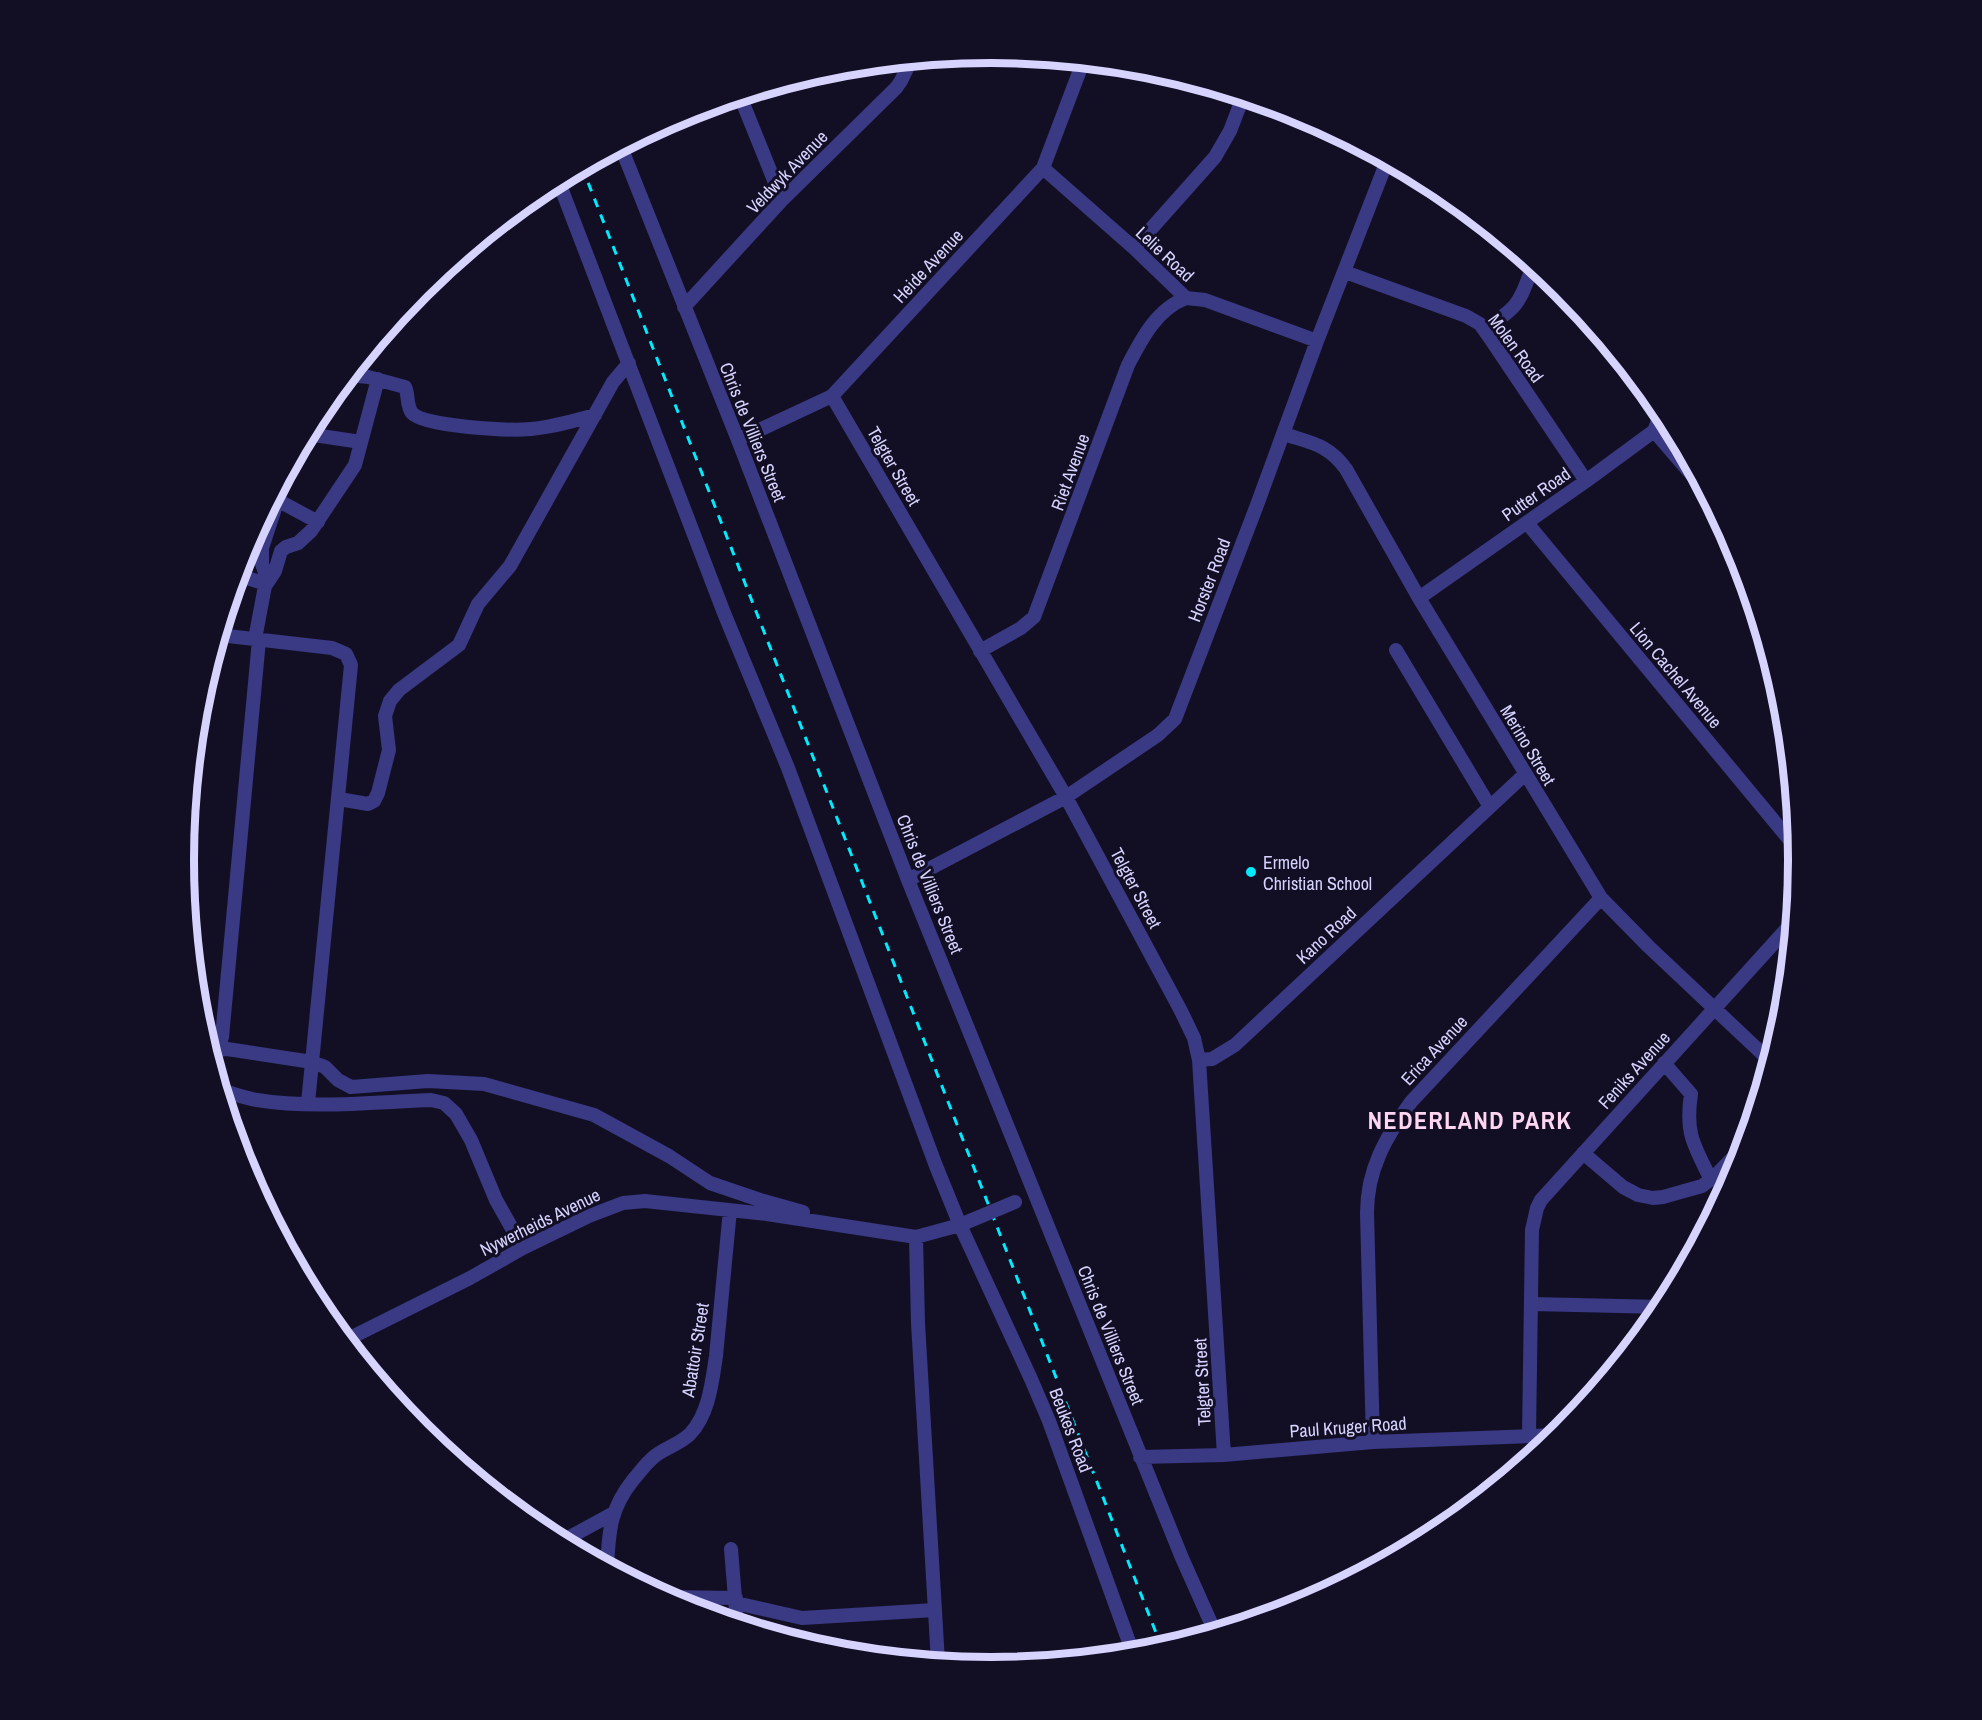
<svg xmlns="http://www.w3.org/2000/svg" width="1982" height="1720" viewBox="0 0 1982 1720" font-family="'Archivo Narrow',sans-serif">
  <rect width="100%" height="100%" fill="#120f25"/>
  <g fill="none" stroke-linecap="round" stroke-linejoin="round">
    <path stroke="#3a3984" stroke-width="14" d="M740 96 782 200
      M621 147 738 440 908 880 1182 1558 1215 1632
      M1043 168 1134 248 1186 298 1205 300 1317 341
      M558 180 724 613 788 768 936 1166 960 1225 1031 1379 1049 1421 1133 1653
      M1134 248 1215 157 1230 131 1243 97
      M1345 272 1466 316 1480 324 1492 341 1586 481
      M684 307 782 200 896 88 901 81 911 60
      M1484 329C1519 307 1519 303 1533 266
      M349 375 368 377 405 387C409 395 406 405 412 413 424 427 511 431 531 429 553 427 574 421 595 415
      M832 396 1066 797 1181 1011 1194 1038 1199 1060 1224 1455
      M1654 431 1704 489
      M307 434 361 442
      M1284 434C1311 443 1328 444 1346 469L1419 598 1601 898 1648 946 1770 1061
      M738 440 832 396 1043 168 1083 62
      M273 499 279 501 318 522
      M1527 523 1798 850
      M238 575 266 584
      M268 581 262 564V548L286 475
      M1419 598 1586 481 1654 431 1662 411
      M219 635 332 648 346 654 351 665 308 1103
      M255 639 265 586 275 571 281 551 286 547 298 543 311 531 355 465 378 379
      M1396 650 1490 807
      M980 651 1021 628 1034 617 1128 365C1142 338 1157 309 1186 298
      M339 799 368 804 374 801 378 793 389 750 385 716 390 701 399 690 459 645 478 604 510 566 613 382 629 363
      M908 880 1066 797 1158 735 1175 719 1257 505 1317 341 1387 161
      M218 1050 227 1049 312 1062 325 1067 338 1080 351 1087 428 1081 484 1084 594 1115 669 1156 710 1183 760 1200 803 1212
      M1199 1060 1212 1059 1235 1045 1524 775
      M1664 1063 1691 1094C1685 1134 1694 1145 1711 1180
      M213 1065 222 1037 259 640
      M221 1090C233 1094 245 1098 257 1100 312 1109 375 1102 431 1100L444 1103 456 1114 471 1140 496 1200 523 1248
      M1583 1153 1623 1187 1638 1195 1653 1198 1663 1197 1702 1186 1714 1177 1744 1146
      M916 1237 918 1323 938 1662
      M1532 1304 1663 1307
      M346 1340 470 1278 523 1248 589 1216 623 1203 645 1201 767 1214 916 1237 960 1225
      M1529 1435 1532 1230 1537 1208 1541 1200 1792 923
      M1373 1442 1367 1213C1367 1169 1386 1137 1411 1102L1601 898
      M1140 1457 1224 1455 1373 1442 1557 1435
      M559 1540 568 1538 614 1513
      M731 1549 737 1623
      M607 1566C609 1530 610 1509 633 1480 640 1472 646 1463 655 1456 665 1448 680 1444 690 1434 709 1414 712 1382 716 1356L730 1210
      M666 1597 736 1598
      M736 1603 802 1618 935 1610"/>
    <path stroke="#00ebfe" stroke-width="3" stroke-dasharray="9 8" stroke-linecap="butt" d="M582 167 1162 1648"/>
    <path stroke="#3a3984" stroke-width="14" d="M960 1225 1015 1202"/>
  </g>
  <circle fill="#00ebfe" stroke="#120f25" stroke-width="2" cx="1251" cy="872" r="6"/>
  <g text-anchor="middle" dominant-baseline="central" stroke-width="6" stroke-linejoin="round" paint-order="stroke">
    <g font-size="18" fill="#d7d3ff" stroke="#120f25">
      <text transform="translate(787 172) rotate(-46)">Veldwyk Avenue</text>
      <text transform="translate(1165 254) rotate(43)">Lelie Road</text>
      <text transform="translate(928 266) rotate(-47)">Heide Avenue</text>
      <text transform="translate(1516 348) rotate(54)">Molen Road</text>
      <text transform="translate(753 432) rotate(68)">Chris de Villiers Street</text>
      <text transform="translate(894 466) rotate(60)">Telgter Street</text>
      <text transform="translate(1070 472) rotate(-70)">Riet Avenue</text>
      <text transform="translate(1536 494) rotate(-35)">Putter Road</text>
      <text transform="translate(1209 580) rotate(-69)">Horster Road</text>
      <text transform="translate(1676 675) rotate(50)">Lion Cachel Avenue</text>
      <text transform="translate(1528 745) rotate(59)">Merino Street</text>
      <text transform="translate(930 884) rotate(68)">Chris de Villiers Street</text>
      <text transform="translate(1136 888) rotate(62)">Telgter Street</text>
      <text transform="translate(1326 935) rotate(-43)">Kano Road</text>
      <text transform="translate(1434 1050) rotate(-47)">Erica Avenue</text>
      <text transform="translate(1634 1070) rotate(-48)">Feniks Avenue</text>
      <text transform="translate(540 1222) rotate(-26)">Nywerheids Avenue</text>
      <text transform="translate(1111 1335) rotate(68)">Chris de Villiers Street</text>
      <text transform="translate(695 1350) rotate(-81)">Abattoir Street</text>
      <text transform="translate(1202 1382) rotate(-93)">Telgter Street</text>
      <text transform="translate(1348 1427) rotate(-4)">Paul Kruger Road</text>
      <text transform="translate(1071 1430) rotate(69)">Beukes Road</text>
    </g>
    <g font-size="18" fill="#d7d3ff" stroke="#120f25" text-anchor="start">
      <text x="1263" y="862">Ermelo<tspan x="1263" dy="21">Christian School</tspan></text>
    </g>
    <g font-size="24" font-weight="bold" letter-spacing="1.5" fill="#ffd5f1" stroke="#120f25">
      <text x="1470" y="1120">NEDERLAND PARK</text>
    </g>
  </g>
  <path d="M0 0H1982V1720H0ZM194 860a797 797 0 1 1 1594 0a797 797 0 1 1-1594 0Z" fill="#120f25" fill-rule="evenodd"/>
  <path fill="none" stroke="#d7d3ff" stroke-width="8" d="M194 860a797 797 0 1 1 1594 0a797 797 0 1 1-1594 0Z"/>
</svg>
